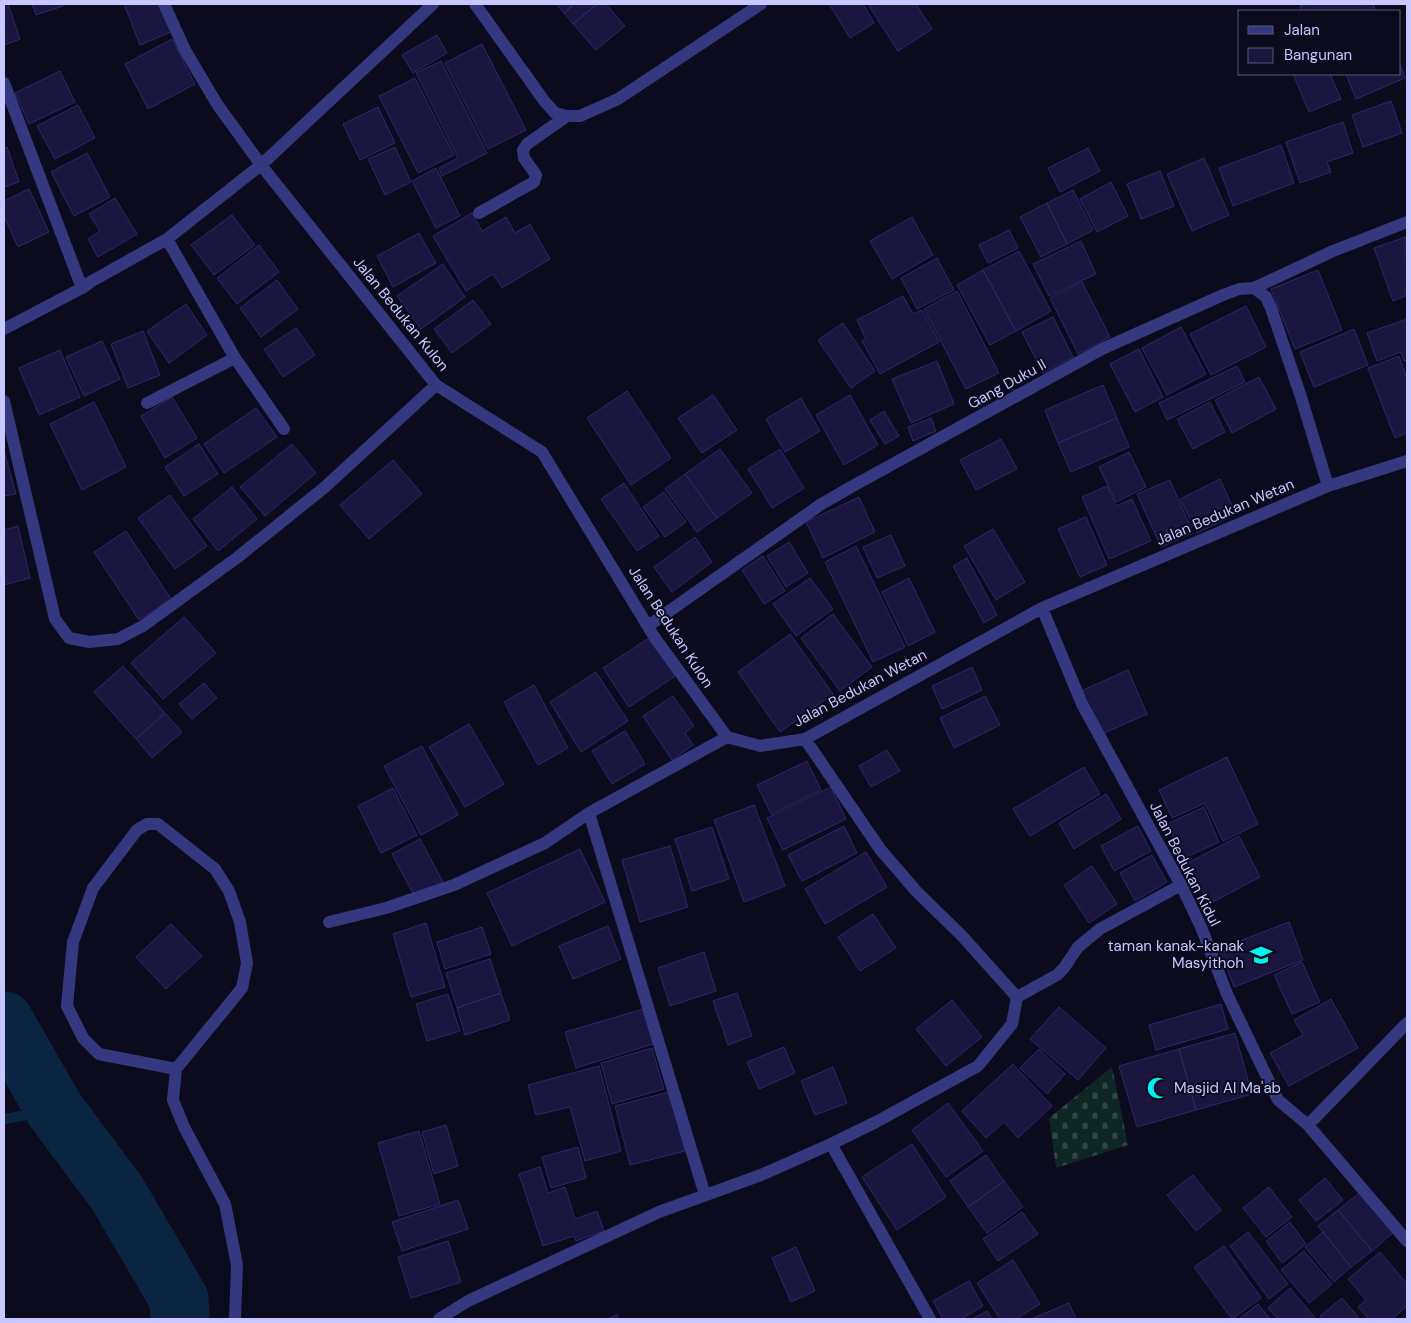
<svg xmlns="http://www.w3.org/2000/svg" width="1411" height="1323" viewBox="0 0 1411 1323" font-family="'DM Sans',sans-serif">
  <defs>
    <pattern id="cemetery-stones" width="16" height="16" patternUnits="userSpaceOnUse" patternTransform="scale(1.25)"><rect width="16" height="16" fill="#0e2724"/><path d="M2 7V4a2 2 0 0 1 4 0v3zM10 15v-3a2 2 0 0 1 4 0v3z" fill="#304545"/></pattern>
  </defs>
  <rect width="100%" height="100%" fill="#0c0b1d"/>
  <path fill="url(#cemetery-stones)" d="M1112 1067 1128 1145 1056 1168 1049 1118Z"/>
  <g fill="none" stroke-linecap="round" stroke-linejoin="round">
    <path stroke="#0a2542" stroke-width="10" d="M4 1119 55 1110"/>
    <path stroke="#0a2542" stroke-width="59" d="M4 1021 55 1110 117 1193 179 1299 180 1319"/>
  </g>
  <path fill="#1a163f" stroke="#2e276c" d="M4 4H8L20 39 4 45Z
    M32 4H62L63 6 36 15Z
    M124 4H159L171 32 140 45Z
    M556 4H574L564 13Z
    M574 4H597L573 24 564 13Z
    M597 4H606L625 26 596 50 573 24Z
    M829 4H863L874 23 850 38Z
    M873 4H916L932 29 898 51 869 6Z
    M1306 4H1373L1376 11H1301L1300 6Z
    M437 35 447 53 413 73 402 55Z
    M172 39 195 84 148 109 125 64Z
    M482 44 526 130 488 149 445 63Z
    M441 61 487 153 442 176 439 168 458 158 416 73Z
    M1400 64 1405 78 1356 99 1346 74H1400Z
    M60 71 75 102 29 124 15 93Z
    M1293 74H1330L1341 99 1309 112Z
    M415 78 454 155 418 173 379 96Z
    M1391 101 1402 133 1363 147 1352 115Z
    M78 105 95 138 55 159 37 126Z
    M378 107 395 143 360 160 343 124Z
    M1343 122 1353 153 1327 162 1331 172 1300 183 1286 142Z
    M1281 145 1294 183 1233 206 1219 168Z
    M7 147 19 182 4 187V148Z
    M395 147 411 182 385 195 368 159Z
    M1088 148 1100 171 1060 192 1048 168Z
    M87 153 110 197 74 216 51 172Z
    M1204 158 1229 215 1192 231 1167 174Z
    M436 168 460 216 436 228 412 181Z
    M1160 171 1174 206 1141 219 1127 184Z
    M1111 182 1128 216 1097 232 1080 199Z
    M29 189 49 232 18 247 4 216V201Z
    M1073 190 1093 230 1067 244 1047 203Z
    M115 198 137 234 98 257 88 239 100 231 89 214Z
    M1047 203 1067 244 1041 257 1020 217Z
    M472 213 482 231 506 217 515 233 530 224 550 259 502 288 493 274 466 291 433 236Z
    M232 215 255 245 214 275 191 245Z
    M912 217 933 255 892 279 870 241Z
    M1009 230 1018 248 988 263 979 245Z
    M419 233 436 263 393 287 377 256Z
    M1406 237 1407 295 1393 301 1374 248Z
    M1081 241 1096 274 1049 296 1033 264Z
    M259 245 279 272 237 304 217 278Z
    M1019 251 1051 311 1016 331 983 270Z
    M937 258 954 290 917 309 901 278Z
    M443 264 465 297 421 329 397 296Z
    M983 270 1016 331 990 345 957 285Z
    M1318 270 1342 330 1295 349 1271 289Z
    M277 280 298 309 261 337 240 308Z
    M1082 282 1110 337 1078 354 1050 298Z
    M957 291 999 373 966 389 924 309Z
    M903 296 913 314 922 310 939 342 880 374 862 341 866 339 857 320Z
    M473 300 491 324 452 353 434 329Z
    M186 304 207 335 169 363 147 331Z
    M1246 306 1266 347 1211 375 1190 334Z
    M1053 317 1073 357 1043 373 1022 332Z
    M1407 319V360L1404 361 1401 352 1377 361 1367 333Z
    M843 323 875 371 851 388 818 340Z
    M1181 327 1206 374 1167 395 1142 348Z
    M296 328 315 355 283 377 264 349Z
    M1354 329 1368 365 1314 387 1300 352Z
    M143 331 160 375 128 388 111 344Z
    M102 341 120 379 84 396 66 357Z
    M1139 349 1163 397 1135 412 1110 364Z
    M60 350 80 397 39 415 19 368Z
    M1399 356 1407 379V433L1395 438 1368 368Z
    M937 361 954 404 911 423 892 379Z
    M1237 366 1245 382 1167 420 1159 403Z
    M1259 377 1276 409 1232 433 1215 400Z
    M1103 385 1117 418 1058 443 1045 410Z
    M627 391 671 458 631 485 587 418Z
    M713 395 737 430 702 453 678 418Z
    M850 395 878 445 844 465 816 415Z
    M172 397 197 438 165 458 141 416Z
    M801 398 820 431 785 452 766 419Z
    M94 402 126 467 82 490 50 424Z
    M1210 402 1225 432 1193 449 1177 419Z
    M256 408 277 437 224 473 204 444Z
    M884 411 899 436 885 444 870 420Z
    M931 418 936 431 913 441 908 427Z
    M1117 418 1129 447 1071 472 1058 443Z
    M1001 439 1017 469 976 490 960 460Z
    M199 444 218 474 184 496 165 467Z
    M292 444 316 473 265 516 240 487Z
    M720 449 752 493 717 518 685 474Z
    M780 449 804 488 772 508 748 469Z
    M4 451 16 494 4 496Z
    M1129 452 1146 487 1116 502 1099 467Z
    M393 460 422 494 369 539 340 505Z
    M685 474 717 518 697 532 665 489Z
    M1220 479 1236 514 1197 533 1180 499Z
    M1170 480 1193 533 1161 547 1137 494Z
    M624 483 659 536 637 551 601 499Z
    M1107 486 1116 506 1132 499 1151 541 1109 559 1082 497Z
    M232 487 257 519 218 551 193 519Z
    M664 492 686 522 665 537 643 507Z
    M170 495 207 546 175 569 138 518Z
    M859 497 875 532 823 558 806 522Z
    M1086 517 1107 565 1080 577 1058 529Z
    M18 526 30 578 4 585V530Z
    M993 529 1025 582 996 600 964 546Z
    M126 531 171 599 139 620 94 552Z
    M891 535 905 566 877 578 863 547Z
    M695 537 712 562 672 592 654 567Z
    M789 542 808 573 786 587 767 556Z
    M856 546 905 647 873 662 825 562Z
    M763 556 785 591 764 604 742 570Z
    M967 558 997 615 984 623 953 566Z
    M810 578 833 609 796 636 773 604Z
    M909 578 935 632 908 646 882 592Z
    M833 614 872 667 840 691 801 638Z
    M184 617 216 653 163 699 131 663Z
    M790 634 833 694 780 732 738 672Z
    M649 638 675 676 629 707 603 668Z
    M123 666 165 713 136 739 94 692Z
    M972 667 982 690 942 709 932 686Z
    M1128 670 1147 714 1100 735 1081 691Z
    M596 672 628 721 581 752 550 702Z
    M204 683 217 698 192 719 179 704Z
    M534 685 568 748 538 765 504 702Z
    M673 696 694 726 685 733 693 745 672 760 643 716Z
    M985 696 1000 725 954 748 940 718Z
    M165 713 182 732 152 758 136 739Z
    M469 724 504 784 465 807 429 747Z
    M625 731 645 764 612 784 592 751Z
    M422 746 458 815 421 835 384 766Z
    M887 750 900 771 871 787 859 766Z
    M1227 757 1258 824 1223 841 1205 803 1172 818 1159 790Z
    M807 761 821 790 771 814 757 785Z
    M1084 767 1100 794 1030 836 1013 809Z
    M831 787 846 819 783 850 767 818Z
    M393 788 417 835 381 853 358 806Z
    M1106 794 1121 819 1074 849 1059 823Z
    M754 805 785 886 744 902 714 820Z
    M1204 807 1219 842 1182 859 1167 824Z
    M844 826 857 853 802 881 788 855Z
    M1138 826 1151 851 1114 871 1101 846Z
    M712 827 729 879 692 891 675 839Z
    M1239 836 1260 877 1209 904 1188 863Z
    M420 839 443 882 415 897 392 854Z
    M670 846 688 907 640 922 622 860Z
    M580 849 605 902 512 946 487 893Z
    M866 852 887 887 825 924 805 889Z
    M1152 855 1167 882 1135 901 1120 873Z
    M1092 866 1117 904 1089 923 1064 885Z
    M873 914 896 948 860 971 838 937Z
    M1289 922 1303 960 1234 987 1219 949Z
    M426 923 445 987 411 997 393 934Z
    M171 924 202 956 166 989 136 957Z
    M608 926 621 959 573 979 559 946Z
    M482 927 491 954 445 969 437 942Z
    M704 952 716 991 670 1006 658 968Z
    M490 959 501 993 457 1008 446 973Z
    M1302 962 1320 1002 1292 1014 1274 975Z
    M501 993 510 1020 465 1035 457 1008Z
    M737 993 752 1036 728 1045 713 1001Z
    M448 994 460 1031 427 1041 416 1004Z
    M1331 999 1358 1048 1289 1086 1270 1053 1303 1035 1294 1020Z
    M952 1000 982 1037 946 1066 916 1029Z
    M1221 1004 1228 1029 1156 1050 1149 1025Z
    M1059 1007 1106 1048 1078 1080 1030 1039Z
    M643 1009 653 1044 576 1068 565 1032Z
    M1235 1033 1252 1094 1196 1110 1179 1049Z
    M784 1047 795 1073 759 1089 747 1062Z
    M652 1048 664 1089 612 1104 601 1063Z
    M1039 1049 1065 1074 1047 1094 1020 1068Z
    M1179 1049 1196 1110 1137 1127 1119 1066Z
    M1013 1064 1052 1106 1018 1138 1004 1122 986 1138 962 1111Z
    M599 1066 621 1151 585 1161 570 1107 536 1115 528 1085Z
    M833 1067 847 1103 815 1115 801 1081Z
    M669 1092 685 1151 630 1165 615 1106Z
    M948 1103 983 1151 946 1177 912 1130Z
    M446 1125 458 1166 434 1174 422 1132Z
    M419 1131 440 1204 399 1216 378 1143Z
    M912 1144 946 1197 897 1230 862 1177Z
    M578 1147 586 1178 551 1188 542 1157Z
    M986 1155 1004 1181 968 1207 950 1181Z
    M540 1167 548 1193 565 1187 575 1219 597 1211 604 1231 576 1241 574 1236 543 1246 519 1174Z
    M1193 1175 1221 1210 1196 1231 1167 1195Z
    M1325 1178 1343 1200 1316 1221 1299 1200Z
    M1004 1181 1023 1207 987 1233 968 1207Z
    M1269 1187 1292 1217 1266 1237 1243 1208Z
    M1362 1191 1395 1231 1372 1251 1338 1210Z
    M458 1200 468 1229 402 1251 392 1222Z
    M1338 1210 1372 1251 1351 1267 1318 1226Z
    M1022 1212 1038 1234 998 1261 983 1239Z
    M1290 1222 1306 1244 1282 1263 1266 1241Z
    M1248 1232 1288 1284 1269 1299 1230 1246Z
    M1323 1232 1351 1267 1334 1282 1305 1247Z
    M448 1241 461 1282 411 1298 398 1257Z
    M1224 1246 1261 1298 1232 1319 1194 1267Z
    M796 1247 815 1291 791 1302 772 1258Z
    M1304 1251 1332 1284 1309 1303 1281 1270Z
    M1380 1252 1407 1284V1306L1392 1319H1369L1358 1307 1366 1300 1348 1279Z
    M1013 1260 1040 1304 1016 1319H1000L977 1283Z
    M969 1281 983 1306 961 1319H943L933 1301Z
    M1290 1288 1316 1319H1278L1268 1308Z
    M1342 1298 1360 1319H1323L1320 1316Z
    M1069 1303 1076 1319H1031Z
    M1258 1304 1270 1319H1239Z
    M987 1311 992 1319H972Z
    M617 1315 619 1319H608Z"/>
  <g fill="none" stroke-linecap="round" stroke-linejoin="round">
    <path stroke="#34387e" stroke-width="12" d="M164 4 185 50 217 104 261 165 436 385 542 452 655 638 727 737
      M475 4 545 102 555 113 567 116H580L618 99 761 4
      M4 83 82 288 92 281 167 239 261 165 433 4
      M479 213 534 182 536 175 524 158 523 150 527 144 567 116
      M167 239 235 358 284 429
      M1254 288 1266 297 1271 308 1301 397 1328 486
      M4 329 82 288
      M4 401 55 619 69 638 89 642 118 639 143 626 238 557 325 487 436 385
      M147 403 235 358
      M1042 608 1082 704 1181 885 1201 927 1227 994 1278 1100 1308 1125 1407 1241
      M648 626 820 505 851 487 1102 349 1223 295 1239 289 1254 288 1333 251 1407 222
      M805 739 880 849 916 891 962 936 1017 997
      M589 813 705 1195
      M147 824H158L215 869 229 891 240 922 247 963 242 988 176 1069 99 1054 83 1038 67 1006 73 942 93 888 137 830Z
      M329 922 386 908 454 885 545 843 589 813 727 737 760 746 805 739 1042 608 1328 486 1407 461
      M176 1069 173 1100 184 1127 225 1204 237 1265 235 1319
      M1308 1125 1407 1023
      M831 1144 930 1319
      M439 1319 468 1301 659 1212 761 1175 831 1144 876 1122 978 1066 1012 1024 1017 997 1057 975 1064 968 1078 947 1100 929 1181 885"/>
  </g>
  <defs>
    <g id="school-bare" transform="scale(1.725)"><path d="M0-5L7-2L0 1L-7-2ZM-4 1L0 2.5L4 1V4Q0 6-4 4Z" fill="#00f2f2" stroke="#0c0b1d" stroke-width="2.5" paint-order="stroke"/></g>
    <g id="mosque-bare" transform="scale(1.725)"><path d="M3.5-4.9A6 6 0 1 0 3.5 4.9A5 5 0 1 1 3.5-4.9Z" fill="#00f2f2" stroke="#0c0b1d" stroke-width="2.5" paint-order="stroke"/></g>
  </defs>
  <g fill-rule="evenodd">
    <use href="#school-bare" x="1261" y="955"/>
    <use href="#mosque-bare" x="1158" y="1088"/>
  </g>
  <g text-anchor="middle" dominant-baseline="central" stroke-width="4" stroke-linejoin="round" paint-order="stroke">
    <g font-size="15" fill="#c8c7ff" stroke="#0c0b1d">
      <text transform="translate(401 314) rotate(51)">Jalan Bedukan Kulon</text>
      <text transform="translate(1007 384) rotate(-29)">Gang Duku II</text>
      <text transform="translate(1225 512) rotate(-23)">Jalan Bedukan Wetan</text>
      <text transform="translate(671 627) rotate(57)">Jalan Bedukan Kulon</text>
      <text transform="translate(860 688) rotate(-28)">Jalan Bedukan Wetan</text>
      <text transform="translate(1185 864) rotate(63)">Jalan Bedukan Kidul</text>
    </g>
    <g font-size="15" fill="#c8c7ff" stroke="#0c0b1d" text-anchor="end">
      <text x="1244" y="946">taman kanak-kanak<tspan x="1244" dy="17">Masyithoh</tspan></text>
      <text x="1174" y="1088" text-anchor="start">Masjid Al Ma'ab</text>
    </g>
  </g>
  <rect width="1411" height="1323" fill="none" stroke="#c8c7ff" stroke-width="10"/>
  <rect x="1238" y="10" width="162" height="65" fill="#0c0b1d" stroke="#575677"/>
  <rect x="1248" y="26" width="25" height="8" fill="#34387e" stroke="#575677"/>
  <text x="1284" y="35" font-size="15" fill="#c8c7ff">Jalan</text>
  <rect x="1248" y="48" width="25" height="15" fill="#1a163f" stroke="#575677"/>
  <text x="1284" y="60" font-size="15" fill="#c8c7ff">Bangunan</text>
</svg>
